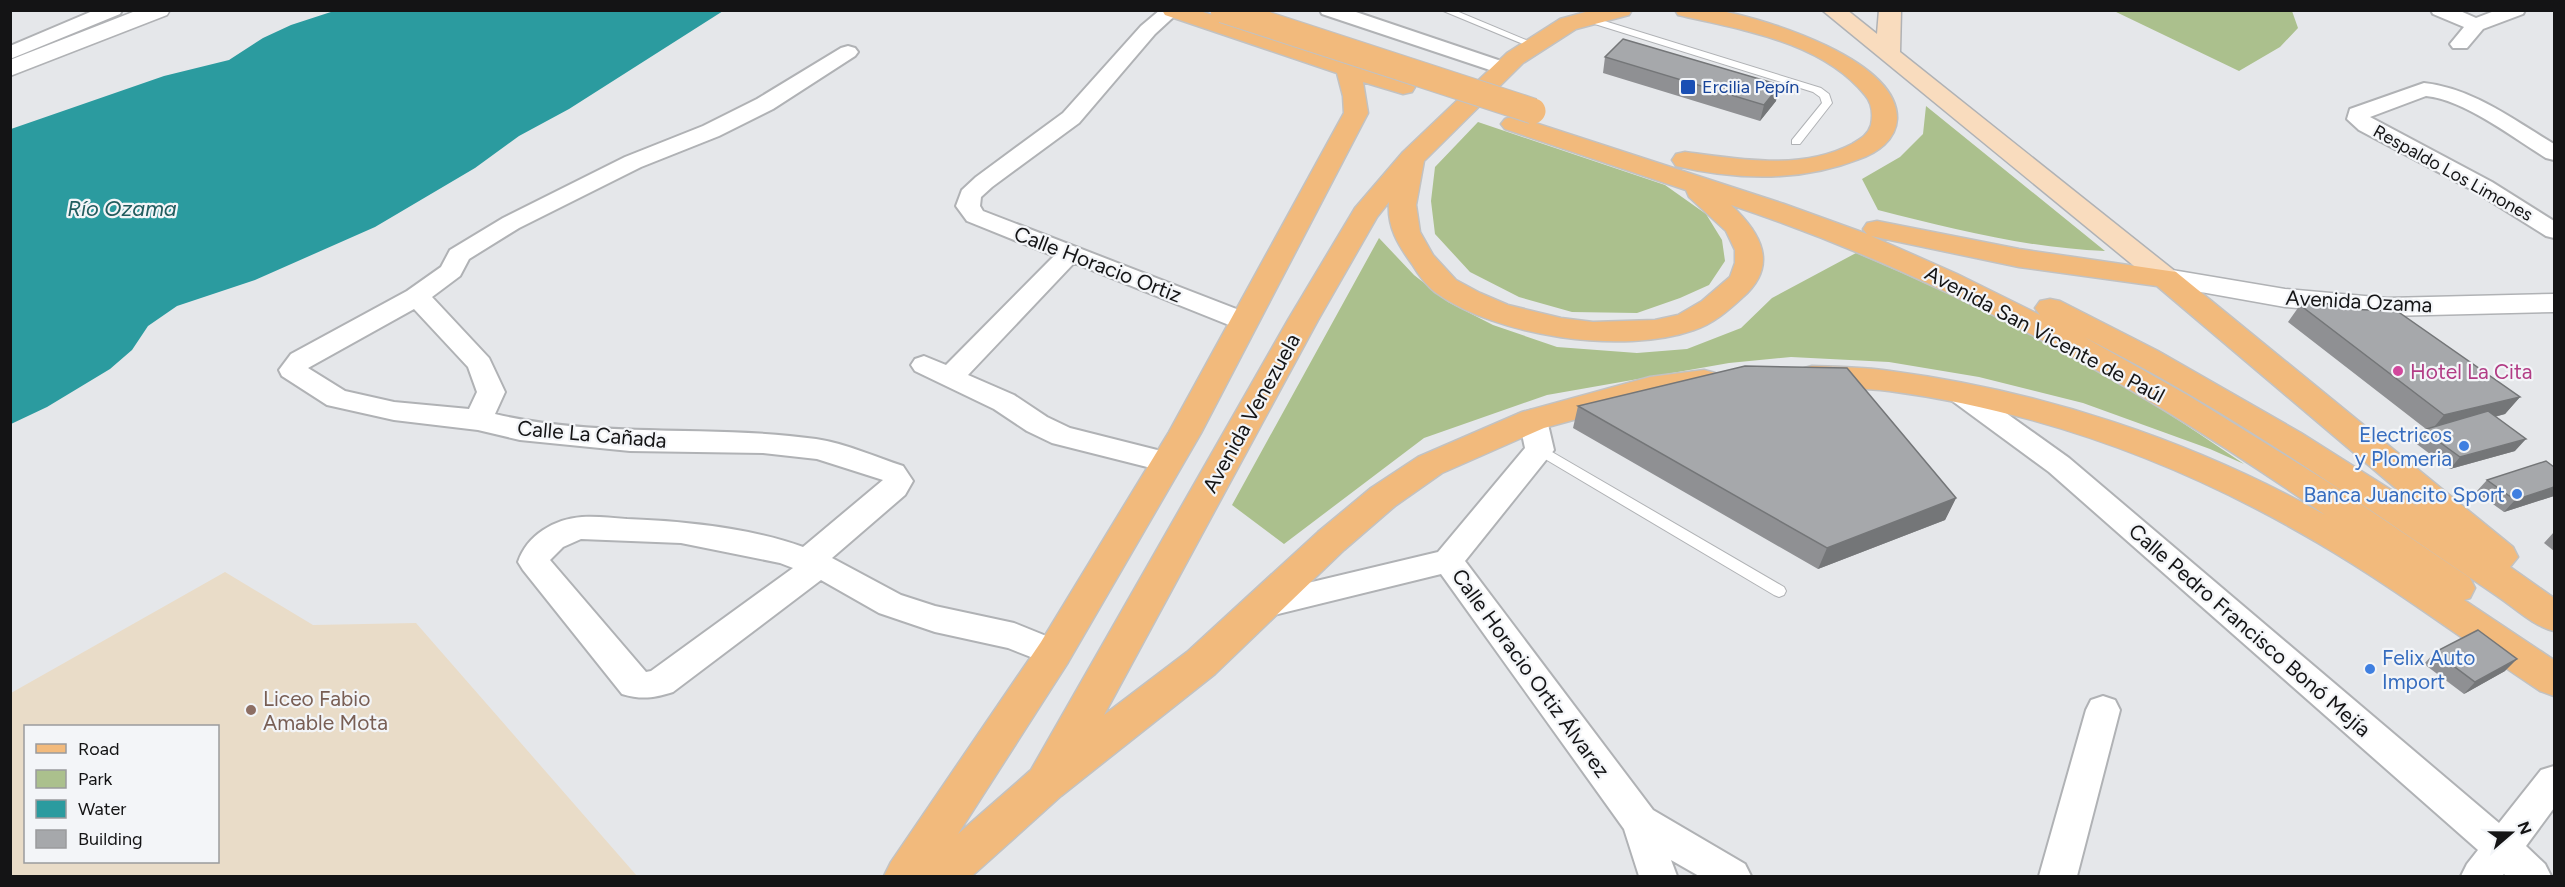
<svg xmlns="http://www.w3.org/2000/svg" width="2565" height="887" viewBox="0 0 2565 887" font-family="Figtree,sans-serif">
  <rect width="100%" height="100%" fill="#e5e7ea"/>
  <path fill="#e9dcc8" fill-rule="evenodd" d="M225 572 313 625 416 623 637 876H11V693ZM26 726H218V862H26Z"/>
  <path fill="#abc08d" d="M2114 11H2292L2298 28 2280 47 2239 71Z
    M1926 106 2105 251C2027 248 1953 229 1878 210L1862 179 1900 157 1923 134Z
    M1478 122 1665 185 1706 214 1722 240 1725 261 1709 285 1680 298 1637 313 1572 312 1519 297 1470 272 1435 234 1431 201 1435 167Z
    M1379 238 1414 275 1448 302 1493 325 1557 347 1637 353 1687 349 1741 328 1772 298 1856 253C1926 283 1995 314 2062 350 2125 384 2185 424 2244 464L2210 449 2083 403 1979 377 1889 362 1791 357 1729 363 1547 395 1424 438 1284 544 1232 505Z"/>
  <path fill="#2b9b9f" d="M337 10 723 11 569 109 519 136 475 168 375 227 255 280 177 306 148 326 132 350 110 369 47 407 11 424V129L164 76 229 60 263 38 291 25Z"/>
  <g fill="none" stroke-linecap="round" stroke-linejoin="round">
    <g stroke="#b0b2b5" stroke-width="2">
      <path id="service" d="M1441 10H1454L1538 45 1530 47Z
        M1585 15 1821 88 1829 94 1832 103 1800 144H1792V140L1822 103 1820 97 1813 92 1582 20 1580 18Z
        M1540 445 1784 587 1786 591 1784 595 1779 597 1774 595 1535 453 1533 450 1535 447Z"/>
    </g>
    <g stroke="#b0b2b5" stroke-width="4">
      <path id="minor" d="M95 10H122L120 14 10 59V46Z
        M1160 10H1181L1155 34 1079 123 992 187 981 197 980 206 983 211 1252 315 1256 321 1252 327 1243 329 1234 327 1074 263 968 375 1014 395 1047 417 1070 428 1177 455 1181 462 1177 469 1167 472 1052 443 1027 431 994 409 915 371 911 365 915 359 924 356 946 365 1054 256 967 221 956 206 962 190 976 177 1063 113 1141 26Z
        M1320 10H1350L1510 64 1513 68 1510 72 1503 74 1496 72 1322 14Z
        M2431 10H2458L2476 18 2497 10H2525L2523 14 2483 29 2467 48H2453L2450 44 2464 27 2433 14Z
        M848 46 855 48 858 52 855 56 773 109 719 136 641 167 519 228 469 259 460 276 432 297 489 358 505 392 495 414C600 439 710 424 816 439 845 443 875 457 903 466L913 481 905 495 832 558 901 595 935 606 1014 623 1066 644 1070 653 1066 662 1054 666 1008 648 935 632 879 613 821 580 673 692C654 698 642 700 622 694L523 570 518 562C527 535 554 519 582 517 596 516 612 518 627 519 682 521 751 528 803 547L883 480 817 459 763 453 630 451 520 440 478 430 394 420 327 405 282 376 279 370 291 354 407 291 441 267 450 250 503 218 625 157 703 126 757 99 841 48ZM414 309 468 367 477 392 469 409 394 402 345 391 308 368ZM581 539 681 543 780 563 793 568 651 671 646 672 550 560 563 547Z
        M2424 83C2472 88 2514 120 2554 144V160L2546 158C2512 137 2465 100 2426 96L2370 117 2492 182 2554 221V238L2546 236 2476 192 2359 130 2347 119 2350 109Z
        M1961 385 1971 388 2069 458 2499 823 2541 770 2554 766V808L2526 846 2545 864 2551 876H2506L2504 874 2502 876H2461L2467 864 2478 850 2049 472 1951 400 1947 394 1951 388Z
        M1533 410 1543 413 1547 420 1554 450 1465 561 1653 810 1745 864 1751 876H1699L1671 860 1677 876H1639L1624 829 1441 574 1262 618 1251 615 1246 606 1251 597 1262 594 1438 552 1525 448 1519 420 1523 413Z
        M2103 696 2115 700 2120 710 2077 876H2039L2086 710 2091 700Z"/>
    </g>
    <g stroke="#b0b2b5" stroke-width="3">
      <path id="tertiary" d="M138 10H170L167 15 10 76V60Z
        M2166 269 2285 289 2387 298 2554 294V312L2387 316 2285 307 2156 284 2152 278 2156 272Z"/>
    </g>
    <g stroke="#b0b2b5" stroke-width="3">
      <path id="secondary" d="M1822 10H1847L1877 34 1879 10H1901L1900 52 2176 272 2180 278 2176 284 2166 287 2156 284Z"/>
    </g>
    <g stroke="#c2c2c2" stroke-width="3">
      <path id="primary" d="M1162 10H1197L1412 82 1415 87 1412 92 1403 94 1363 82 1368 113 1201 433 1067 664 958 834 1031 770 1288 320 1355 208 1403 152 1507 53 1560 19 1593 10H1632L1629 15 1576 29 1523 63 1424 161 1416 205 1420 232 1433 255 1456 280 1480 293 1508 305 1561 318 1593 322 1655 320 1678 315 1702 301 1730 277 1735 263V250L1726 231 1689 197 1686 190 1505 129 1501 124 1505 119 1514 116 1784 204 1867 234 1863 229 1867 223 1877 221 2019 249 2176 272 2513 547 2518 557 2510 567 2554 598V631C2533 626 2515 608 2497 596 2468 576 2439 557 2410 537 2305 465 2198 394 2084 337L2189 396 2328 482 2470 578 2475 588 2470 598 2464 600 2554 660V696L2540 691C2466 642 2395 588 2318 543 2186 465 2041 411 1889 391 1863 388 1838 388 1812 386L1801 383 1796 376 1801 369 1812 366C1838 367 1864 367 1890 371 2042 391 2191 440 2325 515 2142 387 1944 276 1731 205 1761 233 1779 265 1743 297 1729 310 1713 324 1694 330 1623 355 1497 337 1435 292 1426 285 1418 274 1412 264 1398 245 1387 227 1389 202L1377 217 1318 320 1104 715 1187 652 1318 532 1371 488 1418 457 1522 412 1650 377 1704 370 1715 373 1720 380 1715 387 1650 399 1544 428 1442 473 1395 506 1344 550 1215 674 1061 796 972 876H884L891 862 1041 642 1169 432 1344 113 1343 96 1337 73 1165 15ZM1871 236 2019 267 2157 286 2418 507 2301 433 2158 351 2060 301 2050 299 2040 301 2035 308 2040 315 2046 318 1957 274Z
        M1675 10C1690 10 1706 9 1721 11 1766 19 1899 60 1897 119 1896 140 1877 153 1859 159 1801 182 1736 180 1676 166L1672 160 1676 154 1685 152C1740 159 1800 171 1852 144 1860 139 1868 135 1871 125 1873 115 1872 103 1865 95 1821 41 1741 30 1678 15Z"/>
    </g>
    <use href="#service" fill="#fff" fill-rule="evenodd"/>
    <use href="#minor" fill="#fff" fill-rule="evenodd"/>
    <use href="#tertiary" fill="#fff" fill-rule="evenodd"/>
    <use href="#secondary" fill="#f9dcbe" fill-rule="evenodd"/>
    <use href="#primary" fill="#f2ba7c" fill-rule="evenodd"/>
    <g stroke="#c2c2c2" stroke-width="27" stroke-linecap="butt">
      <path id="primary-bridge" d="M1223 10 1533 111"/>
    </g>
    <use href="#primary-bridge" stroke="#f2ba7c" stroke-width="25"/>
  </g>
  <path fill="#8f9093" d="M1605 57 1776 101 1760 121 1603 73Z
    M2300 305 2344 309 2520 397 2505 414 2495 417 2515 451 2450 469 2414 442 2423 430 2426 429 2288 322Z
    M1578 406 1956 498 1945 520 1818 569 1573 428Z
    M2554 467V496L2504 512 2476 492 2487 480Z
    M2554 532V551L2544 543Z
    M2435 652 2505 671 2464 694 2424 664Z"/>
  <path fill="#747678" d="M1780 85 1776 101 1760 121 1764 105Z
    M2520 397 2505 414 2430 432 2444 415Z
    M2526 439 2515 451 2450 469 2460 457Z
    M2554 487V496L2504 512 2515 500Z
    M1956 498 1945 520 1818 569 1827 548Z
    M2517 659 2505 671 2464 694 2475 682Z"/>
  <path fill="#a6a8ab" stroke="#747678" stroke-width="1.5" d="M1623 39 1780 85 1764 105 1605 57Z
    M2322 302 2344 309 2397 311 2520 397 2444 415 2300 305Z
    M1745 366 1847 368 1956 498 1827 548 1578 406Z
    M2488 411 2526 439 2460 457 2423 430Z
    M2546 461 2554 467V487L2515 500 2487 480Z
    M2478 630 2517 659 2475 682 2435 652Z"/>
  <rect fill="#1a4fb4" stroke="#f3f5f8" stroke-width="2" x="1680" y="79" width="16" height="16" rx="3"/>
  <circle fill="#d1479c" stroke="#f3f5f8" stroke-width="2" cx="2398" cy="371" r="6"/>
  <g fill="#3f7fe0" stroke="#f3f5f8" stroke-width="2">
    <circle cx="2464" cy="446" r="6"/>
    <circle cx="2517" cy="494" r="6"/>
    <circle cx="2370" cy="669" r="6"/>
  </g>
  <circle fill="#8d6e63" stroke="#f3f5f8" stroke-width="2" cx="251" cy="710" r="6"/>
  <g text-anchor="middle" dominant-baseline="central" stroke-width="4.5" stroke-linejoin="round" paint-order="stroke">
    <g font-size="18" fill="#164399" stroke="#f3f5f8" text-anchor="start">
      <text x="1702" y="87">Ercilia Pepín</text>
    </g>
    <g font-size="18" fill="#141415" stroke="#f3f5f8">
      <text transform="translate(2453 173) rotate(29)">Respaldo Los Limones</text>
    </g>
    <g font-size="21" fill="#141415" stroke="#f3f5f8">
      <text transform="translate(1098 264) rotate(21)">Calle Horacio Ortiz</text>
      <text transform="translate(2359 301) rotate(3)">Avenida Ozama</text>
      <text transform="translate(2045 334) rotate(28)">Avenida San Vicente de Paúl</text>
      <text transform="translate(1251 413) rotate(-61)">Avenida Venezuela</text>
      <text transform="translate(592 434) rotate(5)">Calle La Cañada</text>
      <text transform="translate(2250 630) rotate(41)">Calle Pedro Francisco Bonó Mejía</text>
      <text transform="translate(1531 673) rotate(54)">Calle Horacio Ortiz Álvarez</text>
    </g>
    <g font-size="21" fill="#b23c85" stroke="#f3f5f8" text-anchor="start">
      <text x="2410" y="371">Hotel La Cita</text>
    </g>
    <g font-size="21" fill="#366cbe" stroke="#f3f5f8" text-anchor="end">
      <text x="2452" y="434">Electricos<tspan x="2452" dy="24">y Plomeria</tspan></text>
      <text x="2505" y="494">Banca Juancito Sport</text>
      <text x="2382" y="657" text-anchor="start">Felix Auto<tspan x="2382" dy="24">Import</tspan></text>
    </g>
    <g font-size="21" fill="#785e54" stroke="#f3f5f8" text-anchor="start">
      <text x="263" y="698">Liceo Fabio<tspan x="263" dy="24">Amable Mota</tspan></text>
    </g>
    <g font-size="22" font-style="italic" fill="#225d5f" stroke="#f3f5f8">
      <text x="122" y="208">Río Ozama</text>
    </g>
  </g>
  <rect width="2565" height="887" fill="none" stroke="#141415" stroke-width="24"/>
  <rect x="24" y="725" width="195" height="138" fill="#f3f5f8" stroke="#9a9b9d" stroke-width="1.5"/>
  <rect x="36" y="744" width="30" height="9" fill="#f2ba7c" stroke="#9a9b9d" stroke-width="1.5"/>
  <text x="78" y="755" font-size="18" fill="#141415">Road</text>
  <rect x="36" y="770" width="30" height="18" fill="#abc08d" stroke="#9a9b9d" stroke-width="1.5"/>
  <text x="78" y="785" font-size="18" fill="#141415">Park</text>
  <rect x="36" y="800" width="30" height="18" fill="#2b9b9f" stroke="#9a9b9d" stroke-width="1.5"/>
  <text x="78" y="815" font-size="18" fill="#141415">Water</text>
  <rect x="36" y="830" width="30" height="18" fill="#a6a8ab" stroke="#9a9b9d" stroke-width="1.5"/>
  <text x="78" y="845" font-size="18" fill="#141415">Building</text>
  <g transform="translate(2511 833) rotate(70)" stroke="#f3f5f8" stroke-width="4.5" paint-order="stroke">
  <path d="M0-4.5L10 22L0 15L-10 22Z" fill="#141415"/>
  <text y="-9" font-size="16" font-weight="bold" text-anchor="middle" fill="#141415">N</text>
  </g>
</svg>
